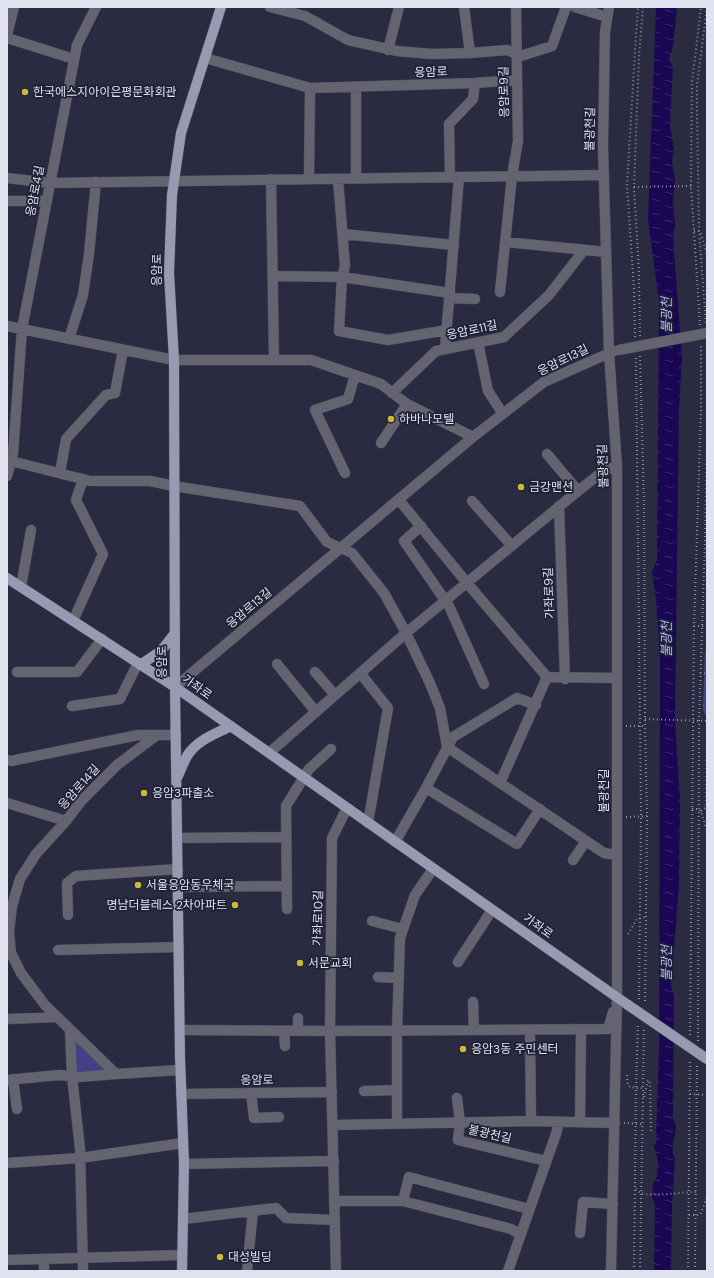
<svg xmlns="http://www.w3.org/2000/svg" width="714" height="1278" viewBox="0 0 714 1278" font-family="'DM Sans','Noto Sans KR',sans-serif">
  <defs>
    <pattern id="grass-tufts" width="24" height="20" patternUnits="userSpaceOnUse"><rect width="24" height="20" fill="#434089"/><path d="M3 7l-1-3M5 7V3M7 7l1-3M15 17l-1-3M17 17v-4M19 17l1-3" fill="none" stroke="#5e5b9a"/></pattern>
    <pattern id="water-ripples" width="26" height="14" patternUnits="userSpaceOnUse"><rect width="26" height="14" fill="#190754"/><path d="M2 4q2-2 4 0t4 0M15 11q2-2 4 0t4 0" fill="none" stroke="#3a2b6d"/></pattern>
  </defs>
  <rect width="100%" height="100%" fill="#2a2b41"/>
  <path fill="url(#grass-tufts)" d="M705 650 707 651V716L705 715 703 710Z"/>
  <path fill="#434089" d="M73 1038 108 1071 75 1074Z"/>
  <path fill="url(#water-ripples)" d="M656 7H677L673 46 669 60 673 67 670 126 674 149 672 162 675 179 673 202 675 225 673 238 682 357 679 411 675 719 680 802 679 886 671 986 674 995 673 1119C681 1131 668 1144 675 1159L672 1208 671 1271H654L655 1204 652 1197 653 1184 657 1177 658 1161 654 1146 657 1140V1134L656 1133 659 1048 660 659 656 599 652 572 657 560 659 302 648 219Z"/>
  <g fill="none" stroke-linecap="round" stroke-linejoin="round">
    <g stroke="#47485d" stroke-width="11">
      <path id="minor" d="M270 7 305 16 348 40 397 51 432 54 470 53 507 50 521 56 552 46 566 7
        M464 7 470 53
        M575 7 607 17
        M609 7 605 32 603 147 609 353 617 467V998L611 1271
        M7 35 14 7
        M7 38 74 59
        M388 50 399 7
        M205 58 310 88 475 83 517 80
        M356 87V178
        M450 177 449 124 473 99 475 83
        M7 178 50 183 604 175
        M271 179 274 359
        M309 179 310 88
        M338 179 345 266 342 277 339 331 388 340 447 330
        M7 201H47
        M343 234 454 245
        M505 242 606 252
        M273 276 342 277 450 293
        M500 292 512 176 518 141 516 7
        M449 298 475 299
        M7 326 174 360H311L381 384 407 404 473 437
        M69 339 83 295 89 254 96 182
        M478 342 488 391 503 414
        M445 349 459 177
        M392 393 436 351 504 337 549 295 584 250
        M381 443 407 404
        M547 454 578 491
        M7 462 11 461 90 481H150L174 486 300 506 327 542 352 553 384 593 406 633 429 681 440 708 447 747
        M60 473 66 439 106 395 115 393 123 350
        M345 473 315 410 348 399 355 375
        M7 476 13 454 22 329 77 45 96 7
        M399 500 467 583 547 677
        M472 501 512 546
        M559 506 565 679
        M421 526 404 541 449 606 484 684
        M21 587 31 530
        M73 621 103 554 76 500 83 479
        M277 664 316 712
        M17 672H77L102 639
        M315 672 335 695
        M360 673 388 708 368 823
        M547 677 617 678
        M175 687 473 437 544 382 614 351
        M72 706 120 699 138 663
        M447 747 604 853 617 855
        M269 753 406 633 578 491 606 469 617 467
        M7 760 11 761 138 735H176
        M500 783 547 677
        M426 788 517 844 540 809
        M7 803 66 821
        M177 838 286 837
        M395 842 426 788 453 737 517 698 536 705
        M573 860 586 841
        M178 887 287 886
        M287 909 286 806 309 769 331 749
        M68 915 67 883 76 876 178 869
        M372 921 403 929
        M58 950 179 947
        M458 962 492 910
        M378 977 399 978
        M473 1002 474 1030
        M298 1018V1031
        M7 1019 57 1017
        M70 1030 72 1076 80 1149 83 1271
        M180 1030 330 1031 608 1029 613 1012
        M530 1030 531 1121
        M284 1031 285 1046
        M116 1074 45 1005 21 973 11 953 9 932 12 906 20 879 36 854 66 821 82 800 117 765 157 735
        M13 1079 17 1109
        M7 1080 59 1075 79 1077 116 1074 180 1070
        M364 1091 397 1090
        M251 1093 254 1118 279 1117
        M181 1094 332 1092
        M457 1098 460 1122 458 1140 546 1161
        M580 1122 581 1030
        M397 1123V1031L400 938 415 895 433 869
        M333 1125 531 1121 615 1123
        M7 1163 80 1158 183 1143
        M184 1164 334 1161
        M334 1201H403L511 1229 521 1235
        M403 1201 409 1177 529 1209
        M183 1219 276 1208 286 1218 335 1220
        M580 1233 583 1202 613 1204
        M44 1259V1271
        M7 1260 182 1255
        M247 1271 253 1211
        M336 1271 330 1031 332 838 347 808
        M508 1271 557 1131 558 1122"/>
    </g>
    <g stroke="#47485d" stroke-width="11">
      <path id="major" d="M7 578 175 687 628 1005
        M140 665 161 651 175 633
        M178 776C181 769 184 762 187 756 197 740 215 734 231 726
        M182 1271 184 1164 180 1057 175 687 174 360 169 273 172 195 181 133 221 7"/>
    </g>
    <path stroke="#8e8fa1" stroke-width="2" stroke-dasharray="1 3" stroke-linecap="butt" d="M634 187 691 186
      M694 231H699L701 233 707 255
      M706 323 699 231 697 110V85L707 7
      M700 325 691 186 692 83 701 7
      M640 336 639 272 634 187 639 56 643 7
      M635 337 634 289 627 185 635 51 638 7
      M640 356 644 503 645 726 647 816 645 1004
      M636 358 641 816 639 1001
      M694 626H707
      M700 673 707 674
      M645 719 707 721
      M626 726H645
      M692 809H698L701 811 707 831
      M701 811 705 808 706 804 707 724
      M626 817 647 816
      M628 934 637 919 646 917
      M690 1035 694 626 701 409V345
      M698 1041 699 721 705 540 707 438
      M627 1075 628 1086 636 1088H643
      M690 1094 707 1095
      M644 1097 648 1080 650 1083 651 1132
      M624 1123 641 1124
      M636 1189C637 1190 639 1192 641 1193 648 1197 686 1192 696 1192
      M689 1215H699L701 1213 707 1197
      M634 1271 636 1088 638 1024
      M640 1271 644 1028
      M688 1271 690 1059
      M695 1271 697 1065"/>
    <use href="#minor" stroke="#636470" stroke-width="10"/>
    <use href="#major" stroke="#989ab1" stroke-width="10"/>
    <g stroke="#47485d" stroke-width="11" stroke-linecap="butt">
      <path id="minor-bridge" d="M619 350 707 333"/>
    </g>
    <g stroke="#47485d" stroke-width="11" stroke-linecap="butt">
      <path id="major-bridge" d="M628 1005 707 1059"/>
    </g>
    <use href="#minor-bridge" stroke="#636470" stroke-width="10"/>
    <use href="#major-bridge" stroke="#989ab1" stroke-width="10"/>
  </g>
  <g fill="#cbba39" stroke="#212136" stroke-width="1.5">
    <circle cx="25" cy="92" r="4"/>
    <circle cx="391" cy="419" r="4"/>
    <circle cx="521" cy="487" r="4"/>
    <circle cx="144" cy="793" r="4"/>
    <circle cx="138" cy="885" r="4"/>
    <circle cx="235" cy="905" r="4"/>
    <circle cx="300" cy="963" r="4"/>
    <circle cx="463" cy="1049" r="4"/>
    <circle cx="220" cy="1257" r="4"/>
  </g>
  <g text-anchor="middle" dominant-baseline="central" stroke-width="3.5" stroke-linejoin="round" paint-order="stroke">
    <g font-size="12" fill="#e1e2f0" stroke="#212136">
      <text transform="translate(431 72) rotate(-2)">응암로</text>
      <text transform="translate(504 92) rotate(-91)">응암로9길</text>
      <text transform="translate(590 129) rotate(-89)">불광천길</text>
      <text transform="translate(35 191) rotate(-79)">응암로4길</text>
      <text transform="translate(157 270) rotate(-90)">응암로</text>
      <text transform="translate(472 330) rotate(-12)">응암로11길</text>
      <text transform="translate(563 360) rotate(-26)">응암로13길</text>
      <text transform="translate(603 466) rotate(-92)">불광천길</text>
      <text transform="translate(549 593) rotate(-92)">가좌로9길</text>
      <text transform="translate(249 608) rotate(-40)">응암로13길</text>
      <text transform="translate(162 662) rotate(-90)">응암로</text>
      <text transform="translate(197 687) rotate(35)">가좌로</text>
      <text transform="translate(79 787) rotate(-48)">응암로14길</text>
      <text transform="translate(604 791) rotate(-90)">불광천길</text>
      <text transform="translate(318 918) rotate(-89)">가좌로10길</text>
      <text transform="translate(538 926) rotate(35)">가좌로</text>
      <text transform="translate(257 1080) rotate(-1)">응암로</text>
      <text transform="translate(490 1134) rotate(13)">불광천길</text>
    </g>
    <g font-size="12" fill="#e1e2f0" stroke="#212136" text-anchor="start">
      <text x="33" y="92">한국에스지아이은평문화회관</text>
      <text x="399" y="419">하바나모텔</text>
      <text x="529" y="487">금강맨션</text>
      <text x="152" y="793">응암3파출소</text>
      <text x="146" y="885">서울응암동우체국</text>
      <text x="227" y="905" text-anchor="end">명남더블레스 2차아파트</text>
      <text x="308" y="963">서문교회</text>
      <text x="471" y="1049">응암3동 주민센터</text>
      <text x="228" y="1257">대성빌딩</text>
    </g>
    <g font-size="13" font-style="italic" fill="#b5b9fa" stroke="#212136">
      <text transform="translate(666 315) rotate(-90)">불광천</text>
      <text transform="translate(666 639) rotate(-90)">불광천</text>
      <text transform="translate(666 963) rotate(-90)">불광천</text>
    </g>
  </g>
  <rect width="714" height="1278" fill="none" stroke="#e1e2f0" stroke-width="16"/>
</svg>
